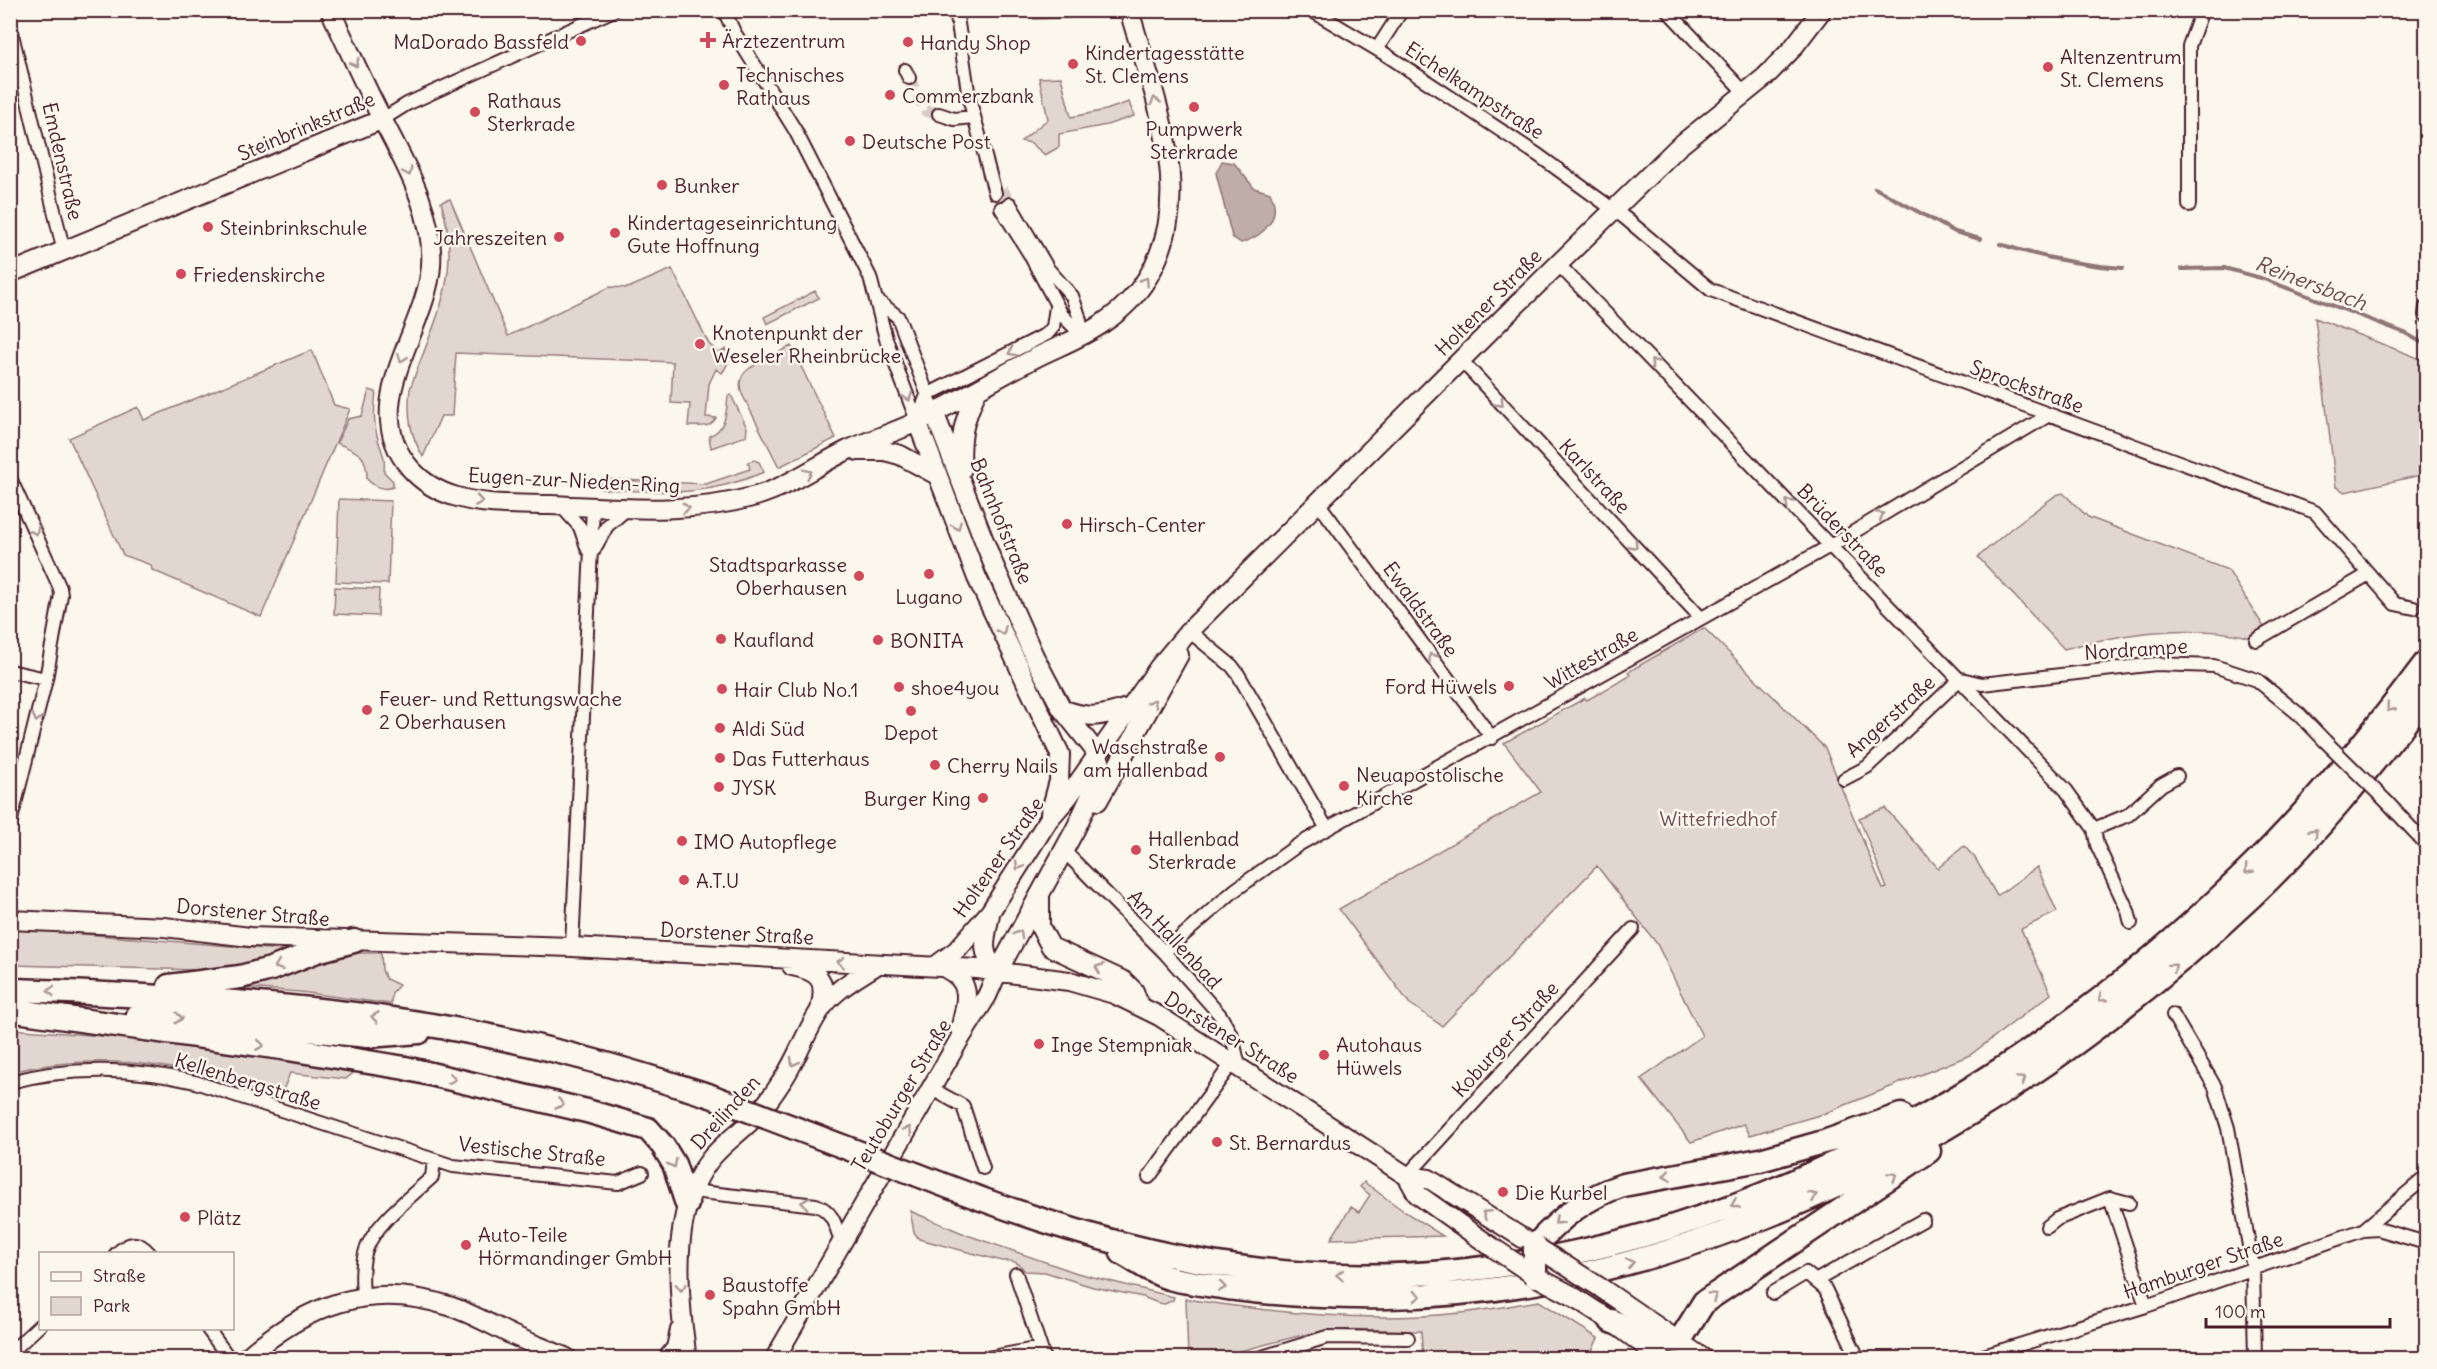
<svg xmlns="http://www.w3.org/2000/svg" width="2437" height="1369" viewBox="0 0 2437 1369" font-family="Delius,sans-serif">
  <rect width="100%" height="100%" fill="#fbf7ec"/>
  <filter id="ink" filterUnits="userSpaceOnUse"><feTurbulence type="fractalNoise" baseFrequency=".0167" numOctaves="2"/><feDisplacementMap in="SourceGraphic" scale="12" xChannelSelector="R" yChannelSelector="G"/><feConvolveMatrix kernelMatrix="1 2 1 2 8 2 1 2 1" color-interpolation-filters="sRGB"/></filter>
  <g filter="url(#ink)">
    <path fill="#e2d7d0" stroke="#967b7e" stroke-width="1.5" d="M1104 11V12L1068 18 1034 19 1036 11Z
      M1061 77 1071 117 1106 110 1129 102 1134 116 1107 125 1059 134V147L1045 155 1031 143 1021 141 1048 119 1039 78Z
      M450 199 508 336 610 287 628 288 672 269 709 344 719 353 726 349C730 359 728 365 722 373L716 369 709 384 706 417 716 418C710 429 699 426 688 426L690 404 671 403 673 362 456 353 452 416H441L423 457C410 434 407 416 410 389 433 322 464 276 441 202Z
      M815 291 819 298 767 324 764 317Z
      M2315 318 2426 361V474L2345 492 2336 487Z
      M791 346 836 438 779 467 742 394C738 383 740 375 750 368Z
      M312 350 334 405 350 409 261 617 152 570 151 565 123 555 69 438 138 407 144 420Z
      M369 390 376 392C374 407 373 421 377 435 380 451 386 453 384 472L393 481V487C383 491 373 486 367 479 367 453 359 453 337 443L348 419 362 416Z
      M731 395 747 428 746 436 711 448 709 436C727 429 726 412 728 396Z
      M754 460 759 462 764 472C703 498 665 492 601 489L602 479 706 484 750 469 748 462Z
      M2063 493 2088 517 2228 570 2264 627 2249 637C2188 623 2123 633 2064 649L1978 557 2013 527 2056 495Z
      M339 499 391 501 388 584 336 582Z
      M335 587 379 589 378 616 334 614Z
      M1704 628 1825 748 1883 889 1887 888 1859 818 1885 808 1938 868 1964 846 1975 858 1997 896 2037 867 2057 912 2021 929 2051 994 1970 1055 1823 1114 1750 1135 1744 1124 1691 1142 1641 1079 1702 1036 1657 944 1597 866 1442 1026 1409 1003 1339 909 1541 792 1504 743 1585 698 1587 700 1628 677 1630 675 1628 672Z
      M10 928 292 951 238 967 200 970 11 965Z
      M357 953H381L382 970 386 979 399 985 392 993 391 1004 300 992 221 986 343 954Z
      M10 1029 157 1040 358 1069 346 1079 290 1073 279 1100C254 1091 228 1080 201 1074 141 1059 71 1057 11 1072Z
      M1364 1182 1405 1212 1443 1236 1331 1239 1351 1207 1359 1212 1370 1195 1360 1187Z
      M910 1211 967 1235 1077 1273 1174 1297 1173 1300 1165 1304 1158 1303 1143 1297 1093 1287 1045 1272 1025 1271C1018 1262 1014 1260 1002 1261L919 1239 914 1232Z
      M1186 1299C1277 1313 1369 1323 1461 1313 1487 1310 1513 1305 1539 1301L1598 1338 1589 1358H1423L1421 1331C1392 1331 1362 1328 1333 1330 1284 1335 1237 1358 1188 1358Z"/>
    <path fill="#bfadaa" stroke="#907477" stroke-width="1.5" d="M1222 161 1234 163 1254 188 1270 193C1283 217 1264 236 1241 243L1232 237 1216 173Z"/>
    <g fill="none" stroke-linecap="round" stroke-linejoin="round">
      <path stroke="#907477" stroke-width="4" d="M1875 188 1955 232 1980 239
        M2000 244C2039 257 2081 265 2123 268
        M2182 269 2224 268 2261 278 2405 333 2426 345"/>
      <path stroke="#d8ccc5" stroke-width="12" stroke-dasharray="12 6" stroke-linecap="butt" d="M909 78 926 111 939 114
        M1002 189 1010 204"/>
      <g stroke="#4a1f2b" stroke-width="16">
        <path id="street" d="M724 10 734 32 795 130 870 277 886 339 917 421
          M956 10 969 98 995 193
          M1311 10 1385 54 1538 155 1625 218 1711 290 2315 512 2395 604 2414 608
          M1667 10 1746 94
          M10 26 64 252
          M1377 49 1402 10
          M905 70 909 78
          M10 83 23 80
          M939 114 954 119 973 117
          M383 119 407 104 614 10
          M1010 204 1048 269 1072 296 1079 316 1083 336
          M2189 205V46L2202 10
          M1001 208 1029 253 1062 315 1083 336
          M1558 264 2066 790 2094 829 2097 845 2128 911 2131 923
          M878 301 898 317 930 401
          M2425 315 2426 307
          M1461 360 1701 618
          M917 421 927 395 1047 334 1053 327 1056 307
          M10 478 60 588 61 595 46 679 10 824
          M1319 504 1492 738
          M561 506 580 527 588 550
          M593 551 607 526 628 508
          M1189 631 1232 666 1238 674 1327 829
          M2256 640 2369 574
          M10 671 46 679
          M1961 679 1982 684 2156 664 2214 666 2257 680 2300 715 2325 741
          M1844 779 1867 767 1960 679
          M2387 802 2426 844
          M2094 829 2128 815 2161 785 2177 776
          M1063 850 1164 952 1220 1015 1232 1036 1239 1066
          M572 947 593 507
          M1164 952 1235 890 1298 845 1837 542 2049 415
          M2173 1015 2215 1087 2228 1128 2253 1268 2255 1358
          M10 1082C70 1066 136 1068 195 1082L453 1166 618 1183 642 1173
          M932 1089 963 1106 983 1168
          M1407 1176 1633 929
          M1149 1177 1233 1062
          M692 1191 816 1205C833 1211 836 1226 841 1242
          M2110 1198 2146 1306
          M2047 1227 2057 1219 2110 1198 2129 1203
          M2363 1230 2378 1229 2426 1243
          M116 1254C129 1241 138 1240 150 1254
          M1016 1274 1044 1358
          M1817 1280 1923 1220
          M1773 1293 1806 1273 1825 1289 1858 1358
          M363 1297C362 1282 361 1265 366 1250 375 1223 412 1196 432 1177L434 1161
          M207 1328 229 1358
          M10 1353 40 1325
          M987 1358 1040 1348
          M1259 1358 1327 1337 1408 1338
          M1977 1358 2146 1306 2363 1230 2426 1177"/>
      </g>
      <g stroke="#4a1f2b" stroke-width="22">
        <path id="secondary" d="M330 10C345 41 359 73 374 103 399 154 435 208 431 266 426 332 356 405 410 468 423 483 439 492 457 497 487 506 520 504 551 505 620 508 689 515 756 496 790 486 817 465 848 450 870 440 893 433 914 423 955 403 993 380 1033 359 1056 347 1082 338 1103 323 1127 307 1147 284 1158 257 1191 180 1151 87 1129 10
          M10 273 383 119
          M917 421 977 578 1060 754 1059 781 1050 814
          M858 451H885L900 455 937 475
          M962 469C959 437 964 420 977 391
          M1062 709C1089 720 1103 716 1130 707
          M1098 801 1179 655
          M1040 897V927L1051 947 1124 981 1134 991 1139 1005
          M990 914C986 938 978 953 998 971
          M10 920 164 927 250 937 572 947 977 969 1069 981 1114 994 1159 1016 1407 1176 1429 1179 1535 1246
          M792 966C821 972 827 980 820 1010
          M934 967 957 950 990 912 1049 819 1068 797 1159 667 1189 631 1502 319 1678 147 1765 77 1792 49 1822 10
          M945 968C975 982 966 1004 960 1030
          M1407 1176 1417 1194 1489 1245
          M1601 1288 1703 1358
          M1571 1295 1611 1321 1661 1358
          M246 1358C306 1305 370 1280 449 1306 471 1313 491 1325 512 1335 530 1343 549 1350 567 1358
          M668 1358 676 1348 680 1330
          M686 1358C686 1345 683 1332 682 1318 677 1265 676 1205 709 1161 721 1145 738 1134 752 1120 762 1109 772 1097 780 1084 796 1062 804 1035 819 1012 833 990 857 978 878 964
          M775 1358 958 1042 987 996 998 971 1076 828 1096 784 1100 761 1093 748 1062 709 1034 656 992 561 934 412"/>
      </g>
      <g stroke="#4a1f2b" stroke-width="27">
        <path id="highway" d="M169 986 240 977 271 969 317 951 354 941
          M10 990C67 991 122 995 178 998 307 1006 435 1020 560 1052 610 1064 659 1080 708 1095
          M16 1011 282 1048 405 1068 587 1111 648 1129 663 1146 674 1164 687 1204
          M138 1015 228 1022 368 1036 419 1032
          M918 1175C1040 1223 1163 1264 1295 1273 1648 1299 1991 1119 2239 879 2308 813 2369 738 2426 662
          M1535 1246C1561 1217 1586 1197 1623 1185L1760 1160 1827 1141 1901 1115
          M1122 1253C1136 1261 1152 1273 1169 1278 1188 1283 1209 1285 1228 1288 1281 1295 1334 1298 1388 1297 1714 1291 2019 1116 2251 897 2316 836 2371 766 2426 697
          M1611 1321 1655 1339 1679 1342 1704 1302 1929 1151"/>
      </g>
      <use href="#street" stroke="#fbf7ec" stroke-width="12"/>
      <use href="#secondary" stroke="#fbf7ec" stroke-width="18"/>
      <use href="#highway" stroke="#fbf7ec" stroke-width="22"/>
      <g stroke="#4a1f2b" stroke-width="16" stroke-linecap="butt">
        <path id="street-bridge" d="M2325 741 2387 802"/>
      </g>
      <g stroke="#4a1f2b" stroke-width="22" stroke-linecap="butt">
        <path id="secondary-bridge" d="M1489 1245 1535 1276 1571 1295
          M1535 1246 1601 1288"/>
      </g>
      <g stroke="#4a1f2b" stroke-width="27" stroke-linecap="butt">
        <path id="highway-bridge" d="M708 1095 918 1175
          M1535 1246V1276"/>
      </g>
      <use href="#street-bridge" stroke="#fbf7ec" stroke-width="12"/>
      <use href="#secondary-bridge" stroke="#fbf7ec" stroke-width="18"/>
      <use href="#highway-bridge" stroke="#fbf7ec" stroke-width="22"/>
    </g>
    <defs><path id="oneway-chevron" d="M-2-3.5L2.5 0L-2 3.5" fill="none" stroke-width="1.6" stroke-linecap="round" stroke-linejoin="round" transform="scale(1.5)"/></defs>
    <g stroke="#ab9695">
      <use href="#oneway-chevron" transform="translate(355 63) rotate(64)"/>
      <use href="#oneway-chevron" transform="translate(1155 101) rotate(-105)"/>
      <use href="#oneway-chevron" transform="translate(408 172) rotate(65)"/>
      <use href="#oneway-chevron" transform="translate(1145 281) rotate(-56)"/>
      <use href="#oneway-chevron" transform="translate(1012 352) rotate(153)"/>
      <use href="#oneway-chevron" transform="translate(402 358) rotate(110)"/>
      <use href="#oneway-chevron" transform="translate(1654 363) rotate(-134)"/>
      <use href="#oneway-chevron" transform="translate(908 397) rotate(70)"/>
      <use href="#oneway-chevron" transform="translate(1500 403) rotate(47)"/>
      <use href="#oneway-chevron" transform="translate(808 473) rotate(-26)"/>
      <use href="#oneway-chevron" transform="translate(479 501) rotate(9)"/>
      <use href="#oneway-chevron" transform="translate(1789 503) rotate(-134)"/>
      <use href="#oneway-chevron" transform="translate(686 508) rotate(-2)"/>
      <use href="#oneway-chevron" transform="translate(1880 515) rotate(-30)"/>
      <use href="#oneway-chevron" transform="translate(957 526) rotate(69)"/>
      <use href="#oneway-chevron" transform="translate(35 531) rotate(66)"/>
      <use href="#oneway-chevron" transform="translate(1634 545) rotate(47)"/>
      <use href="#oneway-chevron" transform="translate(1002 631) rotate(66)"/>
      <use href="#oneway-chevron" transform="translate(1432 657) rotate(-127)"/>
      <use href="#oneway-chevron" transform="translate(1153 703) rotate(-61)"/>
      <use href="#oneway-chevron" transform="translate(2390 708) rotate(129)"/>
      <use href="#oneway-chevron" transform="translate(37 718) rotate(104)"/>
      <use href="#oneway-chevron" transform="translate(2314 832) rotate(-48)"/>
      <use href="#oneway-chevron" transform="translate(1019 866) rotate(122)"/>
      <use href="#oneway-chevron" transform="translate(2248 870) rotate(134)"/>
      <use href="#oneway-chevron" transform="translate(1019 934) rotate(-61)"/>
      <use href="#oneway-chevron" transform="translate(841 962) rotate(-177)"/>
      <use href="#oneway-chevron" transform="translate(278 966) rotate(159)"/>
      <use href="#oneway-chevron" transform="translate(2173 967) rotate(-40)"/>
      <use href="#oneway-chevron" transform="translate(1099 968) rotate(-158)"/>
      <use href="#oneway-chevron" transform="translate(51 991) rotate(-178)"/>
      <use href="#oneway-chevron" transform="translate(2102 998) rotate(141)"/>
      <use href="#oneway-chevron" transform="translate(375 1017) rotate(-172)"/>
      <use href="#oneway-chevron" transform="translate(179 1018) rotate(4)"/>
      <use href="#oneway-chevron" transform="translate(260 1045) rotate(7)"/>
      <use href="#oneway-chevron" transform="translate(794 1062) rotate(119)"/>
      <use href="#oneway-chevron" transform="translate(452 1079) rotate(12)"/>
      <use href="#oneway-chevron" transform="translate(2022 1080) rotate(-34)"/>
      <use href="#oneway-chevron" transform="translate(560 1104) rotate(15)"/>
      <use href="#oneway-chevron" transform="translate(908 1130) rotate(-60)"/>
      <use href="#oneway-chevron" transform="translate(673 1164) rotate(63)"/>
      <use href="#oneway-chevron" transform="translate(1667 1176) rotate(170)"/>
      <use href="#oneway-chevron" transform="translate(1893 1176) rotate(-34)"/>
      <use href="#oneway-chevron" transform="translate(1813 1196) rotate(-24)"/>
      <use href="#oneway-chevron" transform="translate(805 1203) rotate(-173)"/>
      <use href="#oneway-chevron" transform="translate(1735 1204) rotate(158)"/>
      <use href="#oneway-chevron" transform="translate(1486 1214) rotate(-148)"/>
      <use href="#oneway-chevron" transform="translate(1558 1221) rotate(137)"/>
      <use href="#oneway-chevron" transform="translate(1630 1263) rotate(-13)"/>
      <use href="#oneway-chevron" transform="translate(1340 1275) rotate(-178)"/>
      <use href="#oneway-chevron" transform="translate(681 1287) rotate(89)"/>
      <use href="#oneway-chevron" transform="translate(1222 1287) rotate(8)"/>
      <use href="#oneway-chevron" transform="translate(1417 1296) rotate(-3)"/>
      <use href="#oneway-chevron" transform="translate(1713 1296) rotate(-34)"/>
    </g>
  </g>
  <g fill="#d1495b" stroke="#fbf7ec" stroke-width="2">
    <path d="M705 31h6v6h6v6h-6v6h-6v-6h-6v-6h6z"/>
    <circle cx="581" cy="41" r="6"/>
    <circle cx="908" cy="42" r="6"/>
    <circle cx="1073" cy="64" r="6"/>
    <circle cx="2048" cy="67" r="6"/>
    <circle cx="724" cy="85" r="6"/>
    <circle cx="890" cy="95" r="6"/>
    <circle cx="1194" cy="107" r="6"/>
    <circle cx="475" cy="112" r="6"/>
    <circle cx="850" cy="141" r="6"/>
    <circle cx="662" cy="185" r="6"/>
    <circle cx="208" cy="227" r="6"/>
    <circle cx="615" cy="233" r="6"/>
    <circle cx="559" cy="237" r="6"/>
    <circle cx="181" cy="274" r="6"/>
    <circle cx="700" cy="344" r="6"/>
    <circle cx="1067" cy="524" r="6"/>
    <circle cx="929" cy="574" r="6"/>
    <circle cx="859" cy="576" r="6"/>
    <circle cx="721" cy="639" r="6"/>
    <circle cx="878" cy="640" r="6"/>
    <circle cx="1509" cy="686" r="6"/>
    <circle cx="899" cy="687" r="6"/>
    <circle cx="722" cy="689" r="6"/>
    <circle cx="367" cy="710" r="6"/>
    <circle cx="911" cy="711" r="6"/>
    <circle cx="720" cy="728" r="6"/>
    <circle cx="1220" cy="757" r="6"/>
    <circle cx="720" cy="758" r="6"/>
    <circle cx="935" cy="765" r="6"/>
    <circle cx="1344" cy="786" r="6"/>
    <circle cx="719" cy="787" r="6"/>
    <circle cx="983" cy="798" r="6"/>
    <circle cx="682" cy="841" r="6"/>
    <circle cx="1136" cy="850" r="6"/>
    <circle cx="684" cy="880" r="6"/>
    <circle cx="1039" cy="1044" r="6"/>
    <circle cx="1324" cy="1055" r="6"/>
    <circle cx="1217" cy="1142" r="6"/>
    <circle cx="1503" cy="1192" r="6"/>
    <circle cx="185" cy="1217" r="6"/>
    <circle cx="466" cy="1245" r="6"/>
    <circle cx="710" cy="1295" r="6"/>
  </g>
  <g text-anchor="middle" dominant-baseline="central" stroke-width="5" stroke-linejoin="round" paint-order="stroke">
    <g font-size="20" fill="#4a1f2b" stroke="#fbf7ec" text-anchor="start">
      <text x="722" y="40">Ärztezentrum</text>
      <text x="569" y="41" text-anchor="end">MaDorado Bassfeld</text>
      <text x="920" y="42">Handy Shop</text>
      <text x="1085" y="52">Kindertagesstätte<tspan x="1085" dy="23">St. Clemens</tspan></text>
      <text x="2060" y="56">Altenzentrum<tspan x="2060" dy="23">St. Clemens</tspan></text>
      <text x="736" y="74">Technisches<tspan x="736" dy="23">Rathaus</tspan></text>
      <text x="902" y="95">Commerzbank</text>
      <text x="487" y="100">Rathaus<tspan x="487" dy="23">Sterkrade</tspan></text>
      <text x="1194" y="128" text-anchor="middle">Pumpwerk<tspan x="1194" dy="23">Sterkrade</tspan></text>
      <text x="862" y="141">Deutsche Post</text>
      <text x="674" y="185">Bunker</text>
      <text x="627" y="222">Kindertageseinrichtung<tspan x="627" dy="23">Gute Hoffnung</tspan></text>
      <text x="220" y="227">Steinbrinkschule</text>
      <text x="547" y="237" text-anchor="end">Jahreszeiten</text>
      <text x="193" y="274">Friedenskirche</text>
      <text x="712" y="332">Knotenpunkt der<tspan x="712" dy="23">Weseler Rheinbrücke</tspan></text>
      <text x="1079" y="524">Hirsch-Center</text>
      <text x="847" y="564" text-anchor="end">Stadtsparkasse<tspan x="847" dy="23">Oberhausen</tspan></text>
      <text x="929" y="596" text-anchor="middle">Lugano</text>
      <text x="733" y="639">Kaufland</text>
      <text x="890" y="640">BONITA</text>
      <text x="1497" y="686" text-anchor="end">Ford Hüwels</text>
      <text x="911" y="687">shoe4you</text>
      <text x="734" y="689">Hair Club No.1</text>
      <text x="379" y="698">Feuer- und Rettungswache<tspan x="379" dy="23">2 Oberhausen</tspan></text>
      <text x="732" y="728">Aldi Süd</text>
      <text x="911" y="732" text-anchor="middle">Depot</text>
      <text x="1208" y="746" text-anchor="end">Waschstraße<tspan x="1208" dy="23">am Hallenbad</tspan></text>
      <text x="732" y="758">Das Futterhaus</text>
      <text x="947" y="765">Cherry Nails</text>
      <text x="1356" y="774">Neuapostolische<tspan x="1356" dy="23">Kirche</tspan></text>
      <text x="731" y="787">JYSK</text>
      <text x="971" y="798" text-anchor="end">Burger King</text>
      <text x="1148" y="838">Hallenbad<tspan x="1148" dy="23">Sterkrade</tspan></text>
      <text x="694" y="841">IMO Autopflege</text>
      <text x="696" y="880">A.T.U</text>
      <text x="1051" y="1044">Inge Stempniak</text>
      <text x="1336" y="1044">Autohaus<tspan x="1336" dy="23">Hüwels</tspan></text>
      <text x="1229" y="1142">St. Bernardus</text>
      <text x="1515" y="1192">Die Kurbel</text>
      <text x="197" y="1217">Plätz</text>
      <text x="478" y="1234">Auto-Teile<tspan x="478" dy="23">Hörmandinger GmbH</tspan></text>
      <text x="722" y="1284">Baustoffe<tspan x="722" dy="23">Spahn GmbH</tspan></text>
    </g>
    <g font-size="20" fill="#4a1f2b" stroke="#fbf7ec">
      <text transform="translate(1475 90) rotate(33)">Eichelkampstraße</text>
      <text transform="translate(306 126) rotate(-23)">Steinbrinkstraße</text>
      <text transform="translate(63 161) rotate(77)">Emdenstraße</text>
      <text transform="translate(1488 302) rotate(-45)">Holtener Straße</text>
      <text transform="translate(2027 386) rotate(20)">Sprockstraße</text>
      <text transform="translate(1595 476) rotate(47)">Karlstraße</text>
      <text transform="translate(574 480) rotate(3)">Eugen-zur-Nieden-Ring</text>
      <text transform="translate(1002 521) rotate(68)">Bahnhofstraße</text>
      <text transform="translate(1843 530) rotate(46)">Brüderstraße</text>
      <text transform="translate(1421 609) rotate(54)">Ewaldstraße</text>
      <text transform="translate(2136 649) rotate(-4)">Nordrampe</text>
      <text transform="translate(1591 658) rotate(-30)">Wittestraße</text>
      <text transform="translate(1890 716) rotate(-42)">Angerstraße</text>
      <text transform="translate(998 857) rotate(-55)">Holtener Straße</text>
      <text transform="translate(253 912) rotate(5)">Dorstener Straße</text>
      <text transform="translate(737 933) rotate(3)">Dorstener Straße</text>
      <text transform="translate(1175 939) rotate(47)">Am Hallenbad</text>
      <text transform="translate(1232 1037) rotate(32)">Dorstener Straße</text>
      <text transform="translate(1505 1039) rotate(-48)">Koburger Straße</text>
      <text transform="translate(248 1081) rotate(17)">Kellenbergstraße</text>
      <text transform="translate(901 1095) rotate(-59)">Teutoburger Straße</text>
      <text transform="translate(725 1112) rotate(-48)">Dreilinden</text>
      <text transform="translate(532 1151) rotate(6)">Vestische Straße</text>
      <text transform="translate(2203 1265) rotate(-19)">Hamburger Straße</text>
    </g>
    <g font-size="20" fill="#704d54" stroke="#fbf7ec">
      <text x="1718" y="818">Wittefriedhof</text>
    </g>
    <g font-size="21" font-style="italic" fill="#6d4a51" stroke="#fbf7ec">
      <text transform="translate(2311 283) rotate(21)">Reinersbach</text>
    </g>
  </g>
  <rect width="2437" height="1369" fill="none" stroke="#fbf7ec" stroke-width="36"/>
  <rect x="18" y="18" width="2401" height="1333" fill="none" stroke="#4a1f2b" stroke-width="2" filter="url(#ink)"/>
  <rect x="39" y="1252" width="195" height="78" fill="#fbf7ec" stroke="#b4a19f" stroke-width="1.5"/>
  <rect x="51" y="1272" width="30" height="9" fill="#fbf7ec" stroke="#b4a19f" stroke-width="1.5"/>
  <text x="93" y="1282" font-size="18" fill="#4a1f2b">Straße</text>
  <rect x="51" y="1297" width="30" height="18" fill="#e2d7d0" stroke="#b4a19f" stroke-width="1.5"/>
  <text x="93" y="1312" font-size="18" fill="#4a1f2b">Park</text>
  <path d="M2206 1318v9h184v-9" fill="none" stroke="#4a1f2b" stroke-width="3"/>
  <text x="2215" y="1318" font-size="18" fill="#4a1f2b" stroke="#fbf7ec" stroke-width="4.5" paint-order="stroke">100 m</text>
</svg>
